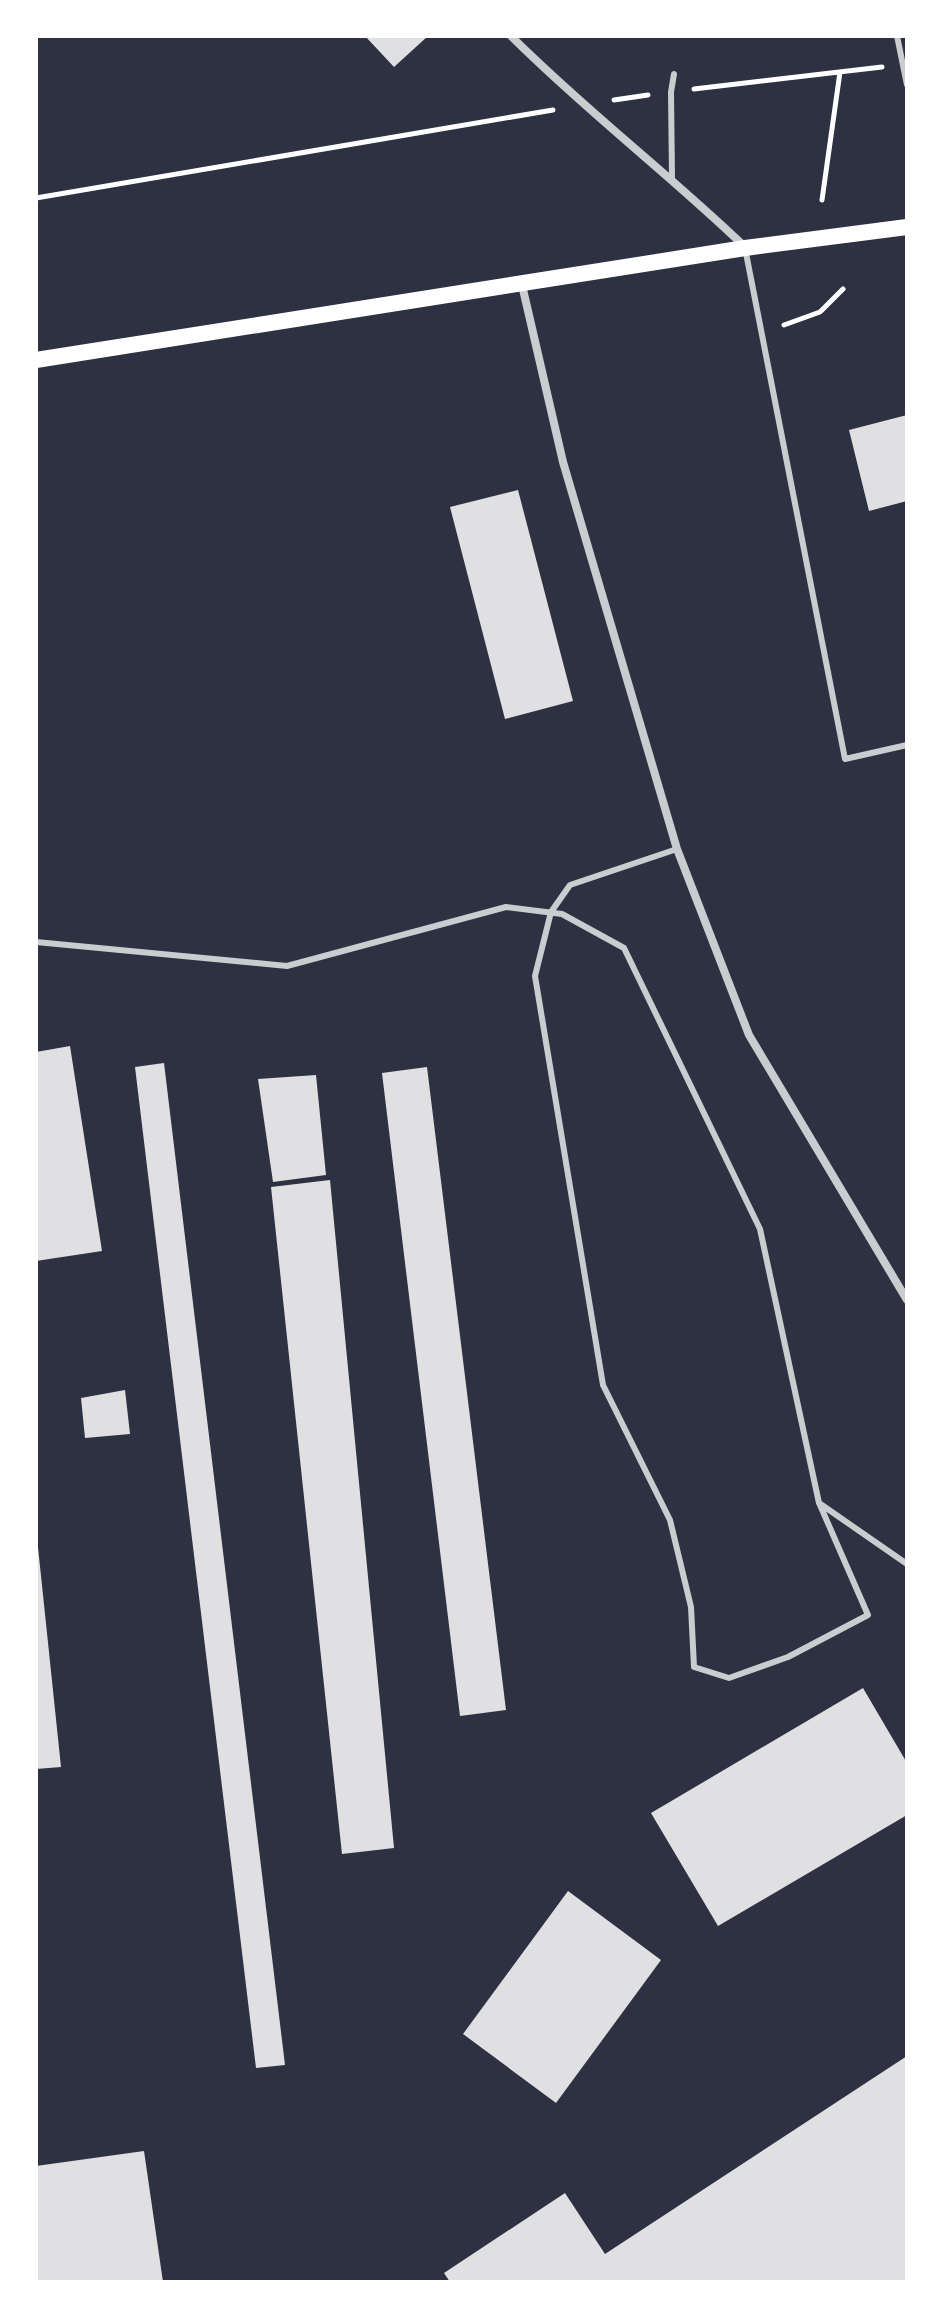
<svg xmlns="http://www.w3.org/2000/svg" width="943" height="2318" viewBox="0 0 943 2318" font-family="'Nunito Sans',sans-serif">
  <rect width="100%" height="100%" fill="#2d3142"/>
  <path fill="#e0e0e3" d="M365 36H428L394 67Z
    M907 415V501L869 511 849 430Z
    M518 490 573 701 505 719 450 507Z
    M70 1046 102 1251 36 1261V1052Z
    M164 1063 285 2065 256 2068 135 1067Z
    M427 1067 506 1710 460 1716 382 1073Z
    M316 1075 326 1175 273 1182 258 1079Z
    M330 1180 394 1848 342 1854 271 1187Z
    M125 1390 130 1434 85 1438 81 1398Z
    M36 1528 61 1767 36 1769Z
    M863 1688 907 1763V1815L718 1926 651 1813Z
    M568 1891 661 1960 556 2103 463 2034Z
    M907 2056V2282H450L444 2273 565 2193 605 2254Z
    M144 2151 163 2282H37L36 2166Z"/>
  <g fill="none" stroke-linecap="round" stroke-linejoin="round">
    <path stroke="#fff" stroke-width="5" d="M694 89 882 67
      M614 100 648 95
      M36 198 553 110
      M822 200 840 72
      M784 325 820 312 843 289"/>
    <path stroke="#caccd0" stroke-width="6" d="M897 36 907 85
      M672 177 671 92 674 74
      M745 248 845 759 907 745
      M677 849 570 885 551 912 535 976 603 1385 670 1520 691 1607 694 1667 729 1678 788 1657 868 1615 820 1505
      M36 942 287 966 506 907 562 914 624 948 760 1229 819 1503 907 1564"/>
    <path stroke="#caccd0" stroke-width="8" d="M511 36C585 110 669 174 745 247
      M522 285 563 462 677 849 749 1035 907 1300"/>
    <path stroke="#fff" stroke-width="16" d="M36 360 745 248 907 227"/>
  </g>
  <rect width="943" height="2318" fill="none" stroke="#ffffff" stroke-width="76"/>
</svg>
